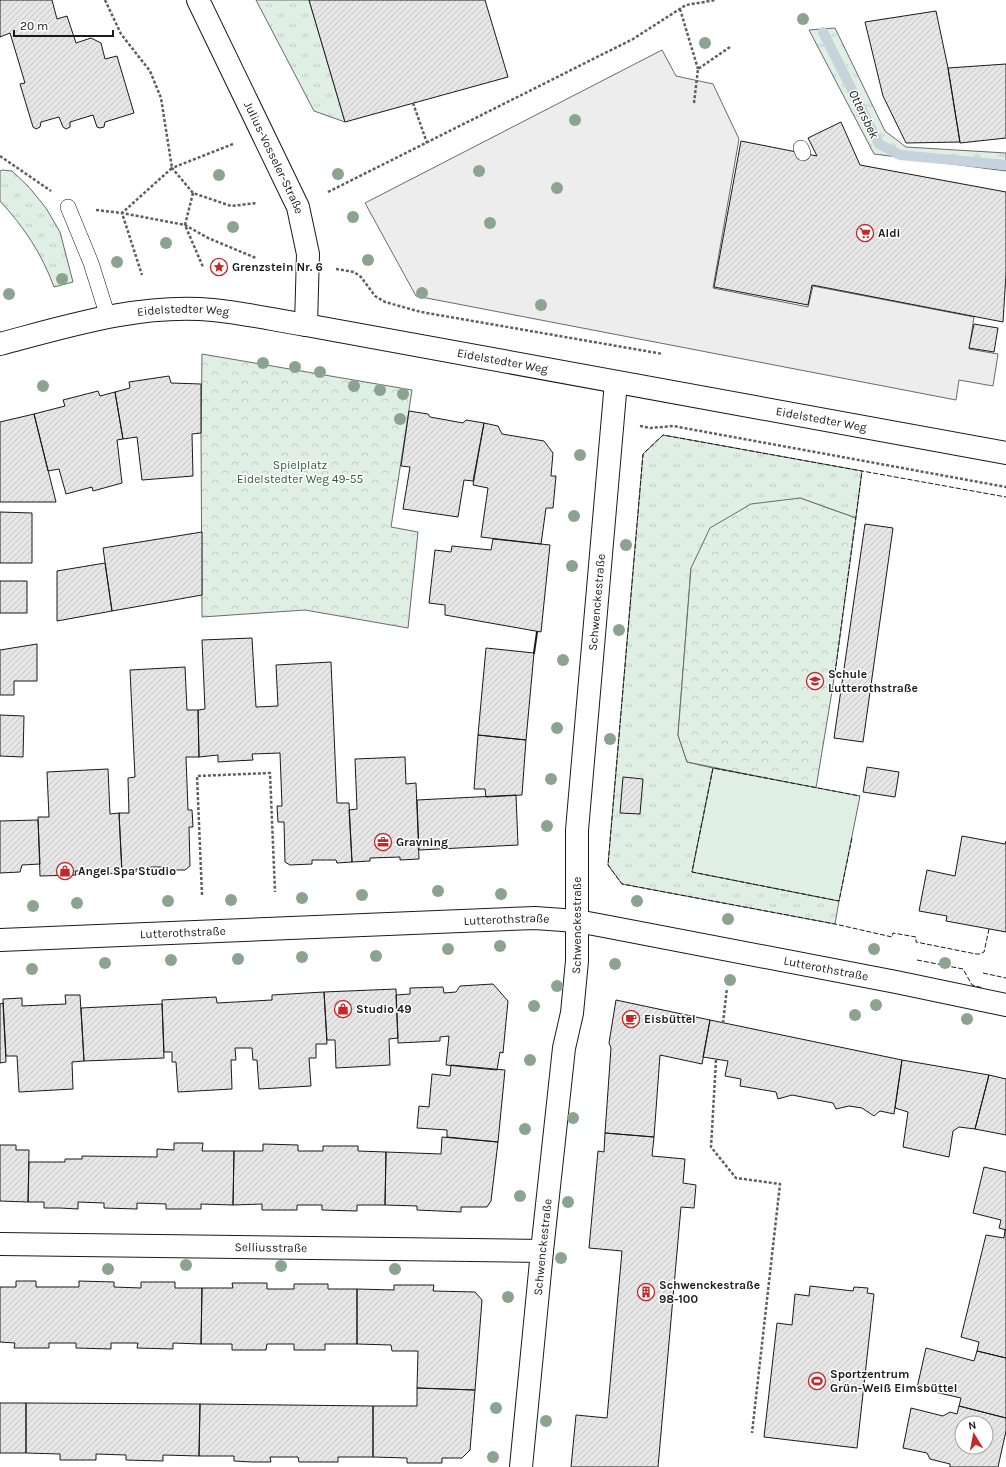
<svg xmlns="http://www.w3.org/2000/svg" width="1006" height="1467" viewBox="0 0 1006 1467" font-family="Karla,sans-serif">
  <defs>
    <pattern id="grass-tufts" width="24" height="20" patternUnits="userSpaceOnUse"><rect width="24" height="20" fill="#e0efe3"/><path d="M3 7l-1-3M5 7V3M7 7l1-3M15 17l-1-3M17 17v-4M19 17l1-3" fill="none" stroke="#c0ccc2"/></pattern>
    <pattern id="park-crowns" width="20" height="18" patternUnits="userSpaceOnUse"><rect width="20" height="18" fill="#e0efe3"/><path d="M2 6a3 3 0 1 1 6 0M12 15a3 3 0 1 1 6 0" fill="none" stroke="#c0ccc2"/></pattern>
    <pattern id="building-hatch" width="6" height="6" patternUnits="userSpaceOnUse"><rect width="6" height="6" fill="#e6e6e6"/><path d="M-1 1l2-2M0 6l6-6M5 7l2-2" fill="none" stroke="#c5c5c5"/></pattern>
  </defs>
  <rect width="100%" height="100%" fill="#fff"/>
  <path fill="url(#grass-tufts)" stroke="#6a6a6a" d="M256 0H309L345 122 314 111Z
    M835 28 885 131 906 147 1006 153V171L874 154 809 30Z
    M2 170 12 171 28 186 46 208 60 232 73 282 54 287C42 254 24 227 0 201V171Z
    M663 435 862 471 856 518 800 498 691 568 678 735 687 762 713 768 692 872 839 901 835 924 622 884 608 865 643 454Z"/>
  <path fill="url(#park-crowns)" stroke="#6a6a6a" d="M202 354 412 390 391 527 418 532 408 628 305 610 202 617 201 433Z
    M800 498 856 518 835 673 816 788 687 762 678 735 691 568 710 528 751 504Z"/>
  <path fill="#e0efe3" stroke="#6a6a6a" d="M713 768 860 796 839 901 692 872Z"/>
  <path fill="#ededed" stroke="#6a6a6a" d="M662 50 676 76 713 84 739 139 713 288 808 307 813 286 974 317 969 349 998 354 993 386 959 380 956 400 416 296 365 203Z"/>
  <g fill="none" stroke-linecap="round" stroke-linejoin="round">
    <path stroke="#c6d2dc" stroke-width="10" d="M823 32 879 144 900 155 1006 165"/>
  </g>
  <path fill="url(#building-hatch)" stroke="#1a1a1a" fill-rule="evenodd" d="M0 0H52L57 19 67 16 76 43 91 38 101 43 105 59 117 56 134 113 105 122 104 127 100 128 97 127 93 115 70 122V127L66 129 63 127 59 117 41 122 40 127 36 129 33 127 20 84 25 83 10 33 0 37Z
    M309 0H485L508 77 345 122Z
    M936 11 948 68 960 142 906 143 883 96 865 22Z
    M1006 64V138L960 143 948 68Z
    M841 122 860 165 1006 192V274L1003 322 812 285 808 305 714 287 741 141 817 156 808 138Z
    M974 324 998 328 994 352 969 348Z
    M169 376 171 383 201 384V433L192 434 193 476 142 480 137 437 123 439 115 392 130 388 129 382Z
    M98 391 100 396 115 392 123 439 117 440 122 483 93 491 92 487 66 494 59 469 48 471 34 414 65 406 63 400Z
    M409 411 428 414 430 417 463 423 466 420 484 423 473 481 464 480 458 517 403 509 410 467 401 466Z
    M34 414 56 502H0V422Z
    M484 423 498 426 502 434 544 441 553 453 551 476H556L553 508H546L541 544 481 537 488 488 473 485Z
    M0 512 32 513V563H0Z
    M865 524 893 528 863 742 834 738Z
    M202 532V595L112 611 103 548Z
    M493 539 550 545 541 632 445 615V605L429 603 435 550 451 552 452 546 491 550Z
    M105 563 112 611 57 621V571Z
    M0 581H27V613H0Z
    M252 638 256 707 278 706 276 665 331 662 337 803H349L352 862 337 863 336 860H312V864L290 865 285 862 284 822H278L277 806H282L280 753 252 754 253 760 234 761 218 762V755L199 757 198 710 205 709 202 640Z
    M37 644V681H14V695H0V650Z
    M486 648 534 653 526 740 478 735Z
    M185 667 187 710H198L199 757H186L188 810H192L193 827H189L190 866 185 870H166V867H152L136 869V872L122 873 119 813H129L128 778 135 777 130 670Z
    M0 715 24 716 23 757 0 756Z
    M478 735 526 740 522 795 486 797 485 789H474Z
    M405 757 406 784 416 783 419 859 400 860V857L370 858V861L352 862 349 810 357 809 355 759Z
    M867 767 899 772 895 797 863 792Z
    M108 769 110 814 119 813 122 873 107 874V870L75 871 76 875 40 876 38 817H49L47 772Z
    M623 777 643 779 640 814 620 813Z
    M516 795 518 845 419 850 417 800Z
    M38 820 40 864 22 865 20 872 0 873V821Z
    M962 836 1005 844 1006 841V932L946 921 947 916 919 911 927 870 955 876Z
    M493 984 508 1001 503 1053 500 1052 497 1070 446 1065 449 1036 440 1037V1041L398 1043 396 995 410 994V988L443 987 444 993 456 992 460 986Z
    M396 989 398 1038 389 1039 390 1065 336 1068 335 1040H327L324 992Z
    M324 992 327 1044H316V1058H309L311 1086 259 1089 257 1060H253L252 1048H235L236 1060H231L232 1089 178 1092 176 1062H172V1052H164L162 1000 216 997 217 1003 272 1000V995Z
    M65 995H80L84 1061 72 1062 73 1089 19 1092 17 1056H6L3 999 22 998V1006L42 1005 66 1004Z
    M616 1000 710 1020 702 1064 660 1055 654 1137 605 1133 611 1048 609 1043Z
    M3 1003 6 1062 0 1063V1004Z
    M162 1004 164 1058 84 1061 81 1008Z
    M710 1020 902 1060 894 1114 880 1111 874 1116 862 1108 849 1106 836 1109 833 1103 792 1095 778 1099 776 1092 740 1086 741 1079 725 1076 728 1061 703 1057Z
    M902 1060 989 1075 975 1129 959 1127 953 1131 949 1157 903 1147 908 1112 895 1108Z
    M451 1065 505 1070 498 1142 447 1137V1130L417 1128 419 1106 429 1107 432 1074 450 1076Z
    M989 1075 1006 1079V1135L975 1129Z
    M605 1133 654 1137 652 1156 685 1159 683 1183 696 1185 694 1208 681 1207 658 1467H571L576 1415 607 1418 622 1251 589 1248 598 1151 604 1152Z
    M442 1137 498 1142 491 1201 487 1207H461V1212L417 1210V1206L385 1205 386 1152 441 1154Z
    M174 1143H203L202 1151H234L233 1205 201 1204V1209H166V1204L137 1203V1209L104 1208V1203L78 1202V1209L60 1208H44V1202H28L29 1162H65V1159H82V1156L157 1157V1149L174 1150Z
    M263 1144 298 1145V1151H323V1146H358V1151L386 1152 385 1205H357V1211L322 1210V1205H297V1210H262V1204L233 1205 234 1151H263Z
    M0 1145H16V1150H29L28 1202 0 1201Z
    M984 1167 1006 1172V1230L999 1228 1001 1220 973 1213Z
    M1005 1230H1006V1358L977 1351 979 1342 961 1337 986 1235 1004 1238Z
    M16 1281H36V1287H79V1281L114 1282V1287L141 1288V1282H175V1288H202L201 1344 173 1343V1349L137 1348 138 1343H111V1349L76 1348V1343H49V1348H14L15 1343 0 1342V1287H16Z
    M232 1283H267V1289H294V1284H328V1289H357V1344H325V1350H294V1344H267L266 1350H232V1344H201L202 1288H233Z
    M394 1285H434L433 1291 475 1292 482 1300 475 1390 417 1388 418 1351H392L391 1345 357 1344V1289L394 1290Z
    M810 1286 853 1291 854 1287 868 1288 867 1293 874 1294 857 1448 764 1437 777 1323 792 1325 795 1294 809 1296Z
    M926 1348 974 1361 977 1351 1006 1358V1418L959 1406 961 1398 917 1388Z
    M417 1388 475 1390 470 1450 462 1458H442V1463H407V1458L373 1457V1406H417Z
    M0 1403H26V1453H0Z
    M26 1403 200 1404 199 1456 163 1455V1461L126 1460V1455L96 1454V1460H60V1454L26 1453Z
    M200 1404 373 1406V1457H338V1462H299L298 1457H270L271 1462H252L234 1461V1456H199Z
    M959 1406 1006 1418V1431L998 1467H950V1464L930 1459 927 1453 903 1448 911 1408 943 1416 950 1412 957 1414ZM962 1423H986V1447H962Z"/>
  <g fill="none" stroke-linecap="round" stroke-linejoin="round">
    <g stroke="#1a1a1a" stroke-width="16">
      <path id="service" d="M801 148 803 153
        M68 207 91 263 108 317"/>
    </g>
    <g stroke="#1a1a1a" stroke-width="24">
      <g id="minor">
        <path id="s1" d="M198 0 298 207 308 254 306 325"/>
        <path id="s2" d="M0 940 535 918 577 921 604 926 896 982 1006 1005"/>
        <path id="s3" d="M0 1244 542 1251"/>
        <path id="s4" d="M521 1467 542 1251 564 1048 572 1013 577 961V830L616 382"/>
      </g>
    </g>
    <g stroke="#1a1a1a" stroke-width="24">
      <g id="tertiary">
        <path id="s5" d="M0 344C68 326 141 303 213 310 244 313 275 320 306 325L1006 453"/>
      </g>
    </g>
    <path stroke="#5f5f5f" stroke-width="2.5" stroke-dasharray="3 2" stroke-linecap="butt" d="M105 0 121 34 150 71 161 98 172 168 122 213 142 275
      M680 9 698 69
      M413 103 427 143
      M694 103 698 69 730 47
      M233 144 172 168 193 193 231 206 257 203
      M0 156 51 191
      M328 192 633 39 686 5 716 0
      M193 193 185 225 203 267
      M96 210 122 213 185 225 208 238 256 258
      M336 269 354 272 361 277 375 296 385 302 421 312 663 354
      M640 426 650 428 673 426 1006 487
      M202 895 197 776 270 773 275 892
      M723 1023 727 988
      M716 1060 711 1147 736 1178 780 1184 752 1433"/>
    <use href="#service" stroke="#fff" stroke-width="15"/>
    <use href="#minor" stroke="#fff" stroke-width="22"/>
    <use href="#tertiary" stroke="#fff" stroke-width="22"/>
    <path stroke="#1a1a1a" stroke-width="1" stroke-dasharray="5 2" stroke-linecap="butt" d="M835 673 862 471
      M852 838 839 901 692 872 713 768 860 796
      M989 929 984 952 980 954H976L916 942V937L893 933 892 937 835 924 622 884 608 865 643 454 663 435 1006 497
      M917 960 963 969 972 985 983 988
      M983 973 1006 978"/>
    <path stroke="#1a1a1a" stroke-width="2" d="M534 653 537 632"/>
  </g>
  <g fill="#8aa48f">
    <circle cx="803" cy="19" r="6"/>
    <circle cx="705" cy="43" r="6"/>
    <circle cx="575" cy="120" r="6"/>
    <circle cx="479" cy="171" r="6"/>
    <circle cx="338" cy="174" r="6"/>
    <circle cx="219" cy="175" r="6"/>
    <circle cx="557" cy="188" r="6"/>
    <circle cx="353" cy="217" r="6"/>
    <circle cx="490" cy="223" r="6"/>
    <circle cx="233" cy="227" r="6"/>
    <circle cx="166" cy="243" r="6"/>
    <circle cx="368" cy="260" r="6"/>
    <circle cx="117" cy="262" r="6"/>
    <circle cx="62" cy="279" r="6"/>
    <circle cx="422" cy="293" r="6"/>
    <circle cx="9" cy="294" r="6"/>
    <circle cx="541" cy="305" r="6"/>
    <circle cx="263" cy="363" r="6"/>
    <circle cx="295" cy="367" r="6"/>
    <circle cx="320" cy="372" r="6"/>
    <circle cx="43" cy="386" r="6"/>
    <circle cx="354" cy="386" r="6"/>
    <circle cx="380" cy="390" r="6"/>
    <circle cx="403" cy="394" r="6"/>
    <circle cx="400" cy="419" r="6"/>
    <circle cx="580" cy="455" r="6"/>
    <circle cx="574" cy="516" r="6"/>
    <circle cx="626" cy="545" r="6"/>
    <circle cx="572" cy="566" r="6"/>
    <circle cx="619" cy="630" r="6"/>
    <circle cx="563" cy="660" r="6"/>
    <circle cx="557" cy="728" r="6"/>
    <circle cx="610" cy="739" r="6"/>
    <circle cx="551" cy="779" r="6"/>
    <circle cx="547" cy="826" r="6"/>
    <circle cx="438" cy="891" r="6"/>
    <circle cx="501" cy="894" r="6"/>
    <circle cx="362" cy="895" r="6"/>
    <circle cx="302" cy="898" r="6"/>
    <circle cx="231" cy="900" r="6"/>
    <circle cx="168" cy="901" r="6"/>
    <circle cx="637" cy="901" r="6"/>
    <circle cx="77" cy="903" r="6"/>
    <circle cx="33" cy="906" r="6"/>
    <circle cx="728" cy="919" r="6"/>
    <circle cx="500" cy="946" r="6"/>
    <circle cx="448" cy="949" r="6"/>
    <circle cx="874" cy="949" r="6"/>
    <circle cx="376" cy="956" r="6"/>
    <circle cx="302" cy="957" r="6"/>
    <circle cx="238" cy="959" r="6"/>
    <circle cx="171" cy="960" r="6"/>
    <circle cx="105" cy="963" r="6"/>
    <circle cx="945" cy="963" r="6"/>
    <circle cx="615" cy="964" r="6"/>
    <circle cx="32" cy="969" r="6"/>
    <circle cx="730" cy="980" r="6"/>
    <circle cx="557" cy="986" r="6"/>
    <circle cx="876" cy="1005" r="6"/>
    <circle cx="534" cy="1006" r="6"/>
    <circle cx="855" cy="1015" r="6"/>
    <circle cx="967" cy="1019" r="6"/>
    <circle cx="530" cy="1060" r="6"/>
    <circle cx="573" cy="1118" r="6"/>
    <circle cx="525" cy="1129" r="6"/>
    <circle cx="520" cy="1196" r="6"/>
    <circle cx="568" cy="1202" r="6"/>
    <circle cx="561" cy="1258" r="6"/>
    <circle cx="186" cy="1265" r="6"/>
    <circle cx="281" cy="1266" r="6"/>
    <circle cx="108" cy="1269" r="6"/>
    <circle cx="395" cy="1269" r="6"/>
    <circle cx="508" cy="1297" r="6"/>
    <circle cx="496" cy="1408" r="6"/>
    <circle cx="546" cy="1421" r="6"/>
    <circle cx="493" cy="1457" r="6"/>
  </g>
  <defs>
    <g id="supermarket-ring" transform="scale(0.9)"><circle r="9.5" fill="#fff" stroke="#c62828" stroke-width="1.5"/><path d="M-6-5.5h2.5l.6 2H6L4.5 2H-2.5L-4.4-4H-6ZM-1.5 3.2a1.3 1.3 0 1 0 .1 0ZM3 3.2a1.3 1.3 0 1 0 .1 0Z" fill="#c62828"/></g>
    <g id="sight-ring" transform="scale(0.9)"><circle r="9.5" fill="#fff" stroke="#c62828" stroke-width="1.5"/><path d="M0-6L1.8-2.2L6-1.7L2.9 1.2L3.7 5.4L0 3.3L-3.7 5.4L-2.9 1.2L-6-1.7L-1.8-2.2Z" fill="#c62828"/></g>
    <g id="school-ring" transform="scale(0.9)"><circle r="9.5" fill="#fff" stroke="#c62828" stroke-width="1.5"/><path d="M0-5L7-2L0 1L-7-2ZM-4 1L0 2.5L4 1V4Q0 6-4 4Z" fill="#c62828"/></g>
    <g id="office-ring" transform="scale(0.9)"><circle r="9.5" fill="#fff" stroke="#c62828" stroke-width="1.5"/><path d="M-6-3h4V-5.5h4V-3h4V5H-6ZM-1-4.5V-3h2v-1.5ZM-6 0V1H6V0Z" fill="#c62828"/></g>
    <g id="shop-ring" transform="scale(0.9)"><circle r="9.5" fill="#fff" stroke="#c62828" stroke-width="1.5"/><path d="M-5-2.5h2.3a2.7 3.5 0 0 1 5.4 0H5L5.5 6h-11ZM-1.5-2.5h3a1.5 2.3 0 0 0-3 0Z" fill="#c62828"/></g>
    <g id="cafe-ring" transform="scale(0.9)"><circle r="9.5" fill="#fff" stroke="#c62828" stroke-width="1.5"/><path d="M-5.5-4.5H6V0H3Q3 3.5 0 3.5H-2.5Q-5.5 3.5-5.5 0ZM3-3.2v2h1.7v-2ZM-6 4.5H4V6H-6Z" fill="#c62828"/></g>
    <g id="building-ring" transform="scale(0.9)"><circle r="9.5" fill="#fff" stroke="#c62828" stroke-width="1.5"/><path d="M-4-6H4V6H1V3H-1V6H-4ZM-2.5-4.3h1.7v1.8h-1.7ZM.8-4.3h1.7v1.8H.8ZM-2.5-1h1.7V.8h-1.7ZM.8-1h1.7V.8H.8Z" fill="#c62828"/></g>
    <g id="stadium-ring" transform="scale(0.9)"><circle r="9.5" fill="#fff" stroke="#c62828" stroke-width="1.5"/><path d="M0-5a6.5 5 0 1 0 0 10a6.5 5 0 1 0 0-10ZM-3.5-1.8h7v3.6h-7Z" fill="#c62828"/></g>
  </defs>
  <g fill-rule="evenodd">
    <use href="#supermarket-ring" x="865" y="233"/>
    <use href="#sight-ring" x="219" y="267"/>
    <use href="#school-ring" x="815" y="681"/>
    <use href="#office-ring" x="383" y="842"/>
    <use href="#shop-ring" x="65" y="871"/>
    <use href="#shop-ring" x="343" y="1009"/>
    <use href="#cafe-ring" x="631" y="1019"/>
    <use href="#building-ring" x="646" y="1292"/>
    <use href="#stadium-ring" x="817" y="1381"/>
  </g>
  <g text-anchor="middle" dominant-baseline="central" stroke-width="3" stroke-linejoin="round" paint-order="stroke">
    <g font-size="12" fill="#1a1a1a" stroke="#fff">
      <text stroke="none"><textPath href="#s1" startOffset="175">Julius-Vosseler-Straße</textPath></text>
      <text stroke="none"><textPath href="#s5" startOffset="187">Eidelstedter Weg</textPath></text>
      <text stroke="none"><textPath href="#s5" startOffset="511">Eidelstedter Weg</textPath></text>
      <text stroke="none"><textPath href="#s5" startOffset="835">Eidelstedter Weg</textPath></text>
      <text stroke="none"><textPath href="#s4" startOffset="869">Schwenckestraße</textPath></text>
      <text stroke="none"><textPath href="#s2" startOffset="507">Lutterothstraße</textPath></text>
      <text stroke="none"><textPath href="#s4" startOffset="545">Schwenckestraße</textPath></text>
      <text stroke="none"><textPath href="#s2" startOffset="183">Lutterothstraße</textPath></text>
      <text stroke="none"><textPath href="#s2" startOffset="831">Lutterothstraße</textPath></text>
      <text stroke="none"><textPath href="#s4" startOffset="221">Schwenckestraße</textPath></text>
      <text stroke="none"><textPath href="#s3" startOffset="271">Selliusstraße</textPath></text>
    </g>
    <g font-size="12" font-weight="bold" fill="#1a1a1a" stroke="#fff" text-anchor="start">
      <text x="878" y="233">Aldi</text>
      <text x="232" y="267">Grenzstein Nr. 6</text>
      <text x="828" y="674">Schule<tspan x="828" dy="14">Lutterothstraße</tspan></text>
      <text x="396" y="842">Gravning</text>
      <text x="78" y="871">Angel Spa Studio</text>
      <text x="356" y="1009">Studio 49</text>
      <text x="644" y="1019">Eisbüttel</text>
      <text x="659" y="1285">Schwenckestraße<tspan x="659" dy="14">98-100</tspan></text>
      <text x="830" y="1374">Sportzentrum<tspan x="830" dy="14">Grün-Weiß Eimsbüttel</tspan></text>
    </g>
    <g font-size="12" fill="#2b5a34" stroke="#fff">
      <text x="300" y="465">Spielplatz<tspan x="300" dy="14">Eidelstedter Weg 49-55</tspan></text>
    </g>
    <g font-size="13" font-style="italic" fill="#1a1a1a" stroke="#fff">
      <text transform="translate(864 114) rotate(64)">Ottersbek</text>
    </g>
  </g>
  <g transform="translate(974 1435) rotate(350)"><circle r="19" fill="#ffffff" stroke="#a3a3a3"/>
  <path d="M0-3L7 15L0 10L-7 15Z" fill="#c62828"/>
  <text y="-6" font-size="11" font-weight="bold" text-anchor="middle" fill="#1a1a1a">N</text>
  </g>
  <path d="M14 30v6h99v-6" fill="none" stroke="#1a1a1a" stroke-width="2"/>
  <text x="20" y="30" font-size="12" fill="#1a1a1a" stroke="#ffffff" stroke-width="3" paint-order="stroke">20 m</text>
</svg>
